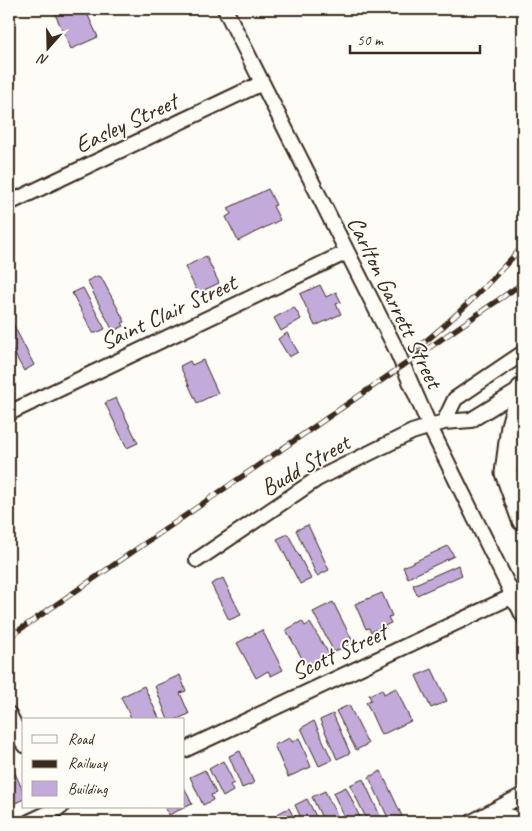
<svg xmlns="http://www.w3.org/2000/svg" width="532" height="831" viewBox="0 0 532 831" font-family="Caveat,sans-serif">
  <rect width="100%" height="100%" fill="#fdfcf7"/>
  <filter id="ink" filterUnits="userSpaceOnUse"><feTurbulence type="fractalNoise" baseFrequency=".02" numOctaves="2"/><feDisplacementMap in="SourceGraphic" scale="10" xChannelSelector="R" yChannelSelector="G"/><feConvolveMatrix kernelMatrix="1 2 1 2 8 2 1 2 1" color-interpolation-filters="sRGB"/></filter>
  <g filter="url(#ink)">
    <path fill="#c2abda" stroke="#3b2a1e" d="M61 9H85L98 37 71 49 54 12Z
      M268 189 276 205 273 206 280 220 238 241 226 217 231 214 228 208Z
      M206 256 219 283 198 293 185 267Z
      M97 276 101 277 125 322 122 323 124 326 113 331 87 281Z
      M320 285 326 297 336 292 341 302 336 304 341 314 315 326 300 294Z
      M83 288 105 329 96 333H93L72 293Z
      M294 307 301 319 281 331 274 318Z
      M9 316 34 365 24 371 9 344Z
      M287 333 298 352 289 357 278 339Z
      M203 360 218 393 197 403 180 366 190 361 192 365Z
      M116 398 138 443 127 448 105 403Z
      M308 525 329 570 317 576 296 530Z
      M288 534 311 579 300 584 277 539Z
      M448 546 454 556 408 578 403 567Z
      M458 565 462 575 417 595 413 585Z
      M223 578 241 615 229 620 211 584Z
      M382 593 392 616 388 617 391 623 371 632 369 628 366 629 355 604Z
      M333 602 353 642 334 652 313 612Z
      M302 621 305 626 310 623 329 654 307 667 286 630Z
      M262 630 283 670 271 676 268 671 256 678 237 643Z
      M432 669 447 701 431 708 416 676Z
      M180 675 186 691 180 693 189 714 175 720H168L155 686Z
      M144 686 160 720H132L121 697Z
      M396 688 411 721 381 735 366 702 371 700 369 695 382 689 384 694Z
      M349 705 368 744 356 750 336 711Z
      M333 714 350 753 337 759 320 720Z
      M314 721 332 760 319 766 301 728Z
      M290 738 292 742 299 738 311 767 288 777 274 745Z
      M240 751 254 783 242 788 229 756Z
      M9 760 24 793V799L9 806Z
      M223 761 234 783 230 785 233 791 223 797 209 769Z
      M205 770 216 793 211 795 213 800 203 805 190 777Z
      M381 771 402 816 390 822 369 777Z
      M363 779 383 822H368L350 785Z
      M184 787 192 804 169 815 165 807H184Z
      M346 787 362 822H347L333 793Z
      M325 791 340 822H324L312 797Z
      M307 799 319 822H303L295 805Z
      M289 808 296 822H281L277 814Z"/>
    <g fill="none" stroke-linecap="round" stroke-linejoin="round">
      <g stroke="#3b2a1e" stroke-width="18">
        <path id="street" d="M225 9 395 347 430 427 523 616
          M9 203 262 83
          M9 413 347 252
          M444 422 455 399 523 353
          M197 560 317 479 412 432 444 422 471 420 523 388
          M9 714 24 745
          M184 750 513 596
          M494 812 523 820
          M29 822 61 807
          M472 822 523 795"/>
      </g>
      <g stroke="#3b2a1e" stroke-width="25">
        <path id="primary" d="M522 389 512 426 506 473 523 520
          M513 596 523 605"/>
      </g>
      <use href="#street" stroke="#fdfcf7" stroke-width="14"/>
      <use href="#primary" stroke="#fdfcf7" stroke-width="21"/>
      <g stroke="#3b2a1e" stroke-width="5.5">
        <path id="rail" d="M417 348C456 318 490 282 523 246
          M9 637 523 283"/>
      </g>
      <use href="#rail" stroke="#fdfcf7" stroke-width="4" stroke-dasharray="11" stroke-linecap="butt"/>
    </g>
  </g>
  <g text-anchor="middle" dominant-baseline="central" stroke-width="4" stroke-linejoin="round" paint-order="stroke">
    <g font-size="24" fill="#3b2a1e" stroke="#fdfcf7">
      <text transform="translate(126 123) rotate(-25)">Easley Street</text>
      <text transform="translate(395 302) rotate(64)">Carlton Garrett Street</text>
      <text transform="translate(168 312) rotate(-25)">Saint Clair Street</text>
      <text transform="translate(305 465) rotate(-30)">Budd Street</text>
      <text transform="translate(339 652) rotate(-25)">Scott Street</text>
    </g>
  </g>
  <rect width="532" height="831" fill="none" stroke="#fdfcf7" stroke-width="30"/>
  <rect x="15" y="15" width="502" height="801" fill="none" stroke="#3b2a1e" stroke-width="2" filter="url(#ink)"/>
  <rect x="22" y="718" width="162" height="90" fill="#fdfcf7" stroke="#afa8a0"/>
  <rect x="32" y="735" width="25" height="8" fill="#fdfcf7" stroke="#afa8a0"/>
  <text x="68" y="744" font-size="15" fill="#3b2a1e">Road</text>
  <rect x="32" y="760" width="25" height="8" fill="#3b2a1e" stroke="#afa8a0"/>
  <text x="68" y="768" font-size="15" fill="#3b2a1e">Railway</text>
  <rect x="32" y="781" width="25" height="15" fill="#c2abda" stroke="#afa8a0"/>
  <text x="68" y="794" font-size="15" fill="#3b2a1e">Building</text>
  <g transform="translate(48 48) rotate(200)" stroke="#fdfcf7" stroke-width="4" paint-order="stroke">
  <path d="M0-4L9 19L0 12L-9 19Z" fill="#3b2a1e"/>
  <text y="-8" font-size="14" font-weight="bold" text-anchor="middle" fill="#3b2a1e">N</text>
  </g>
  <path d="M350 45v8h130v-8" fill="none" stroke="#3b2a1e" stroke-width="2.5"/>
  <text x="357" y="45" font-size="15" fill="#3b2a1e" stroke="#fdfcf7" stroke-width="4" paint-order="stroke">50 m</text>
</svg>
